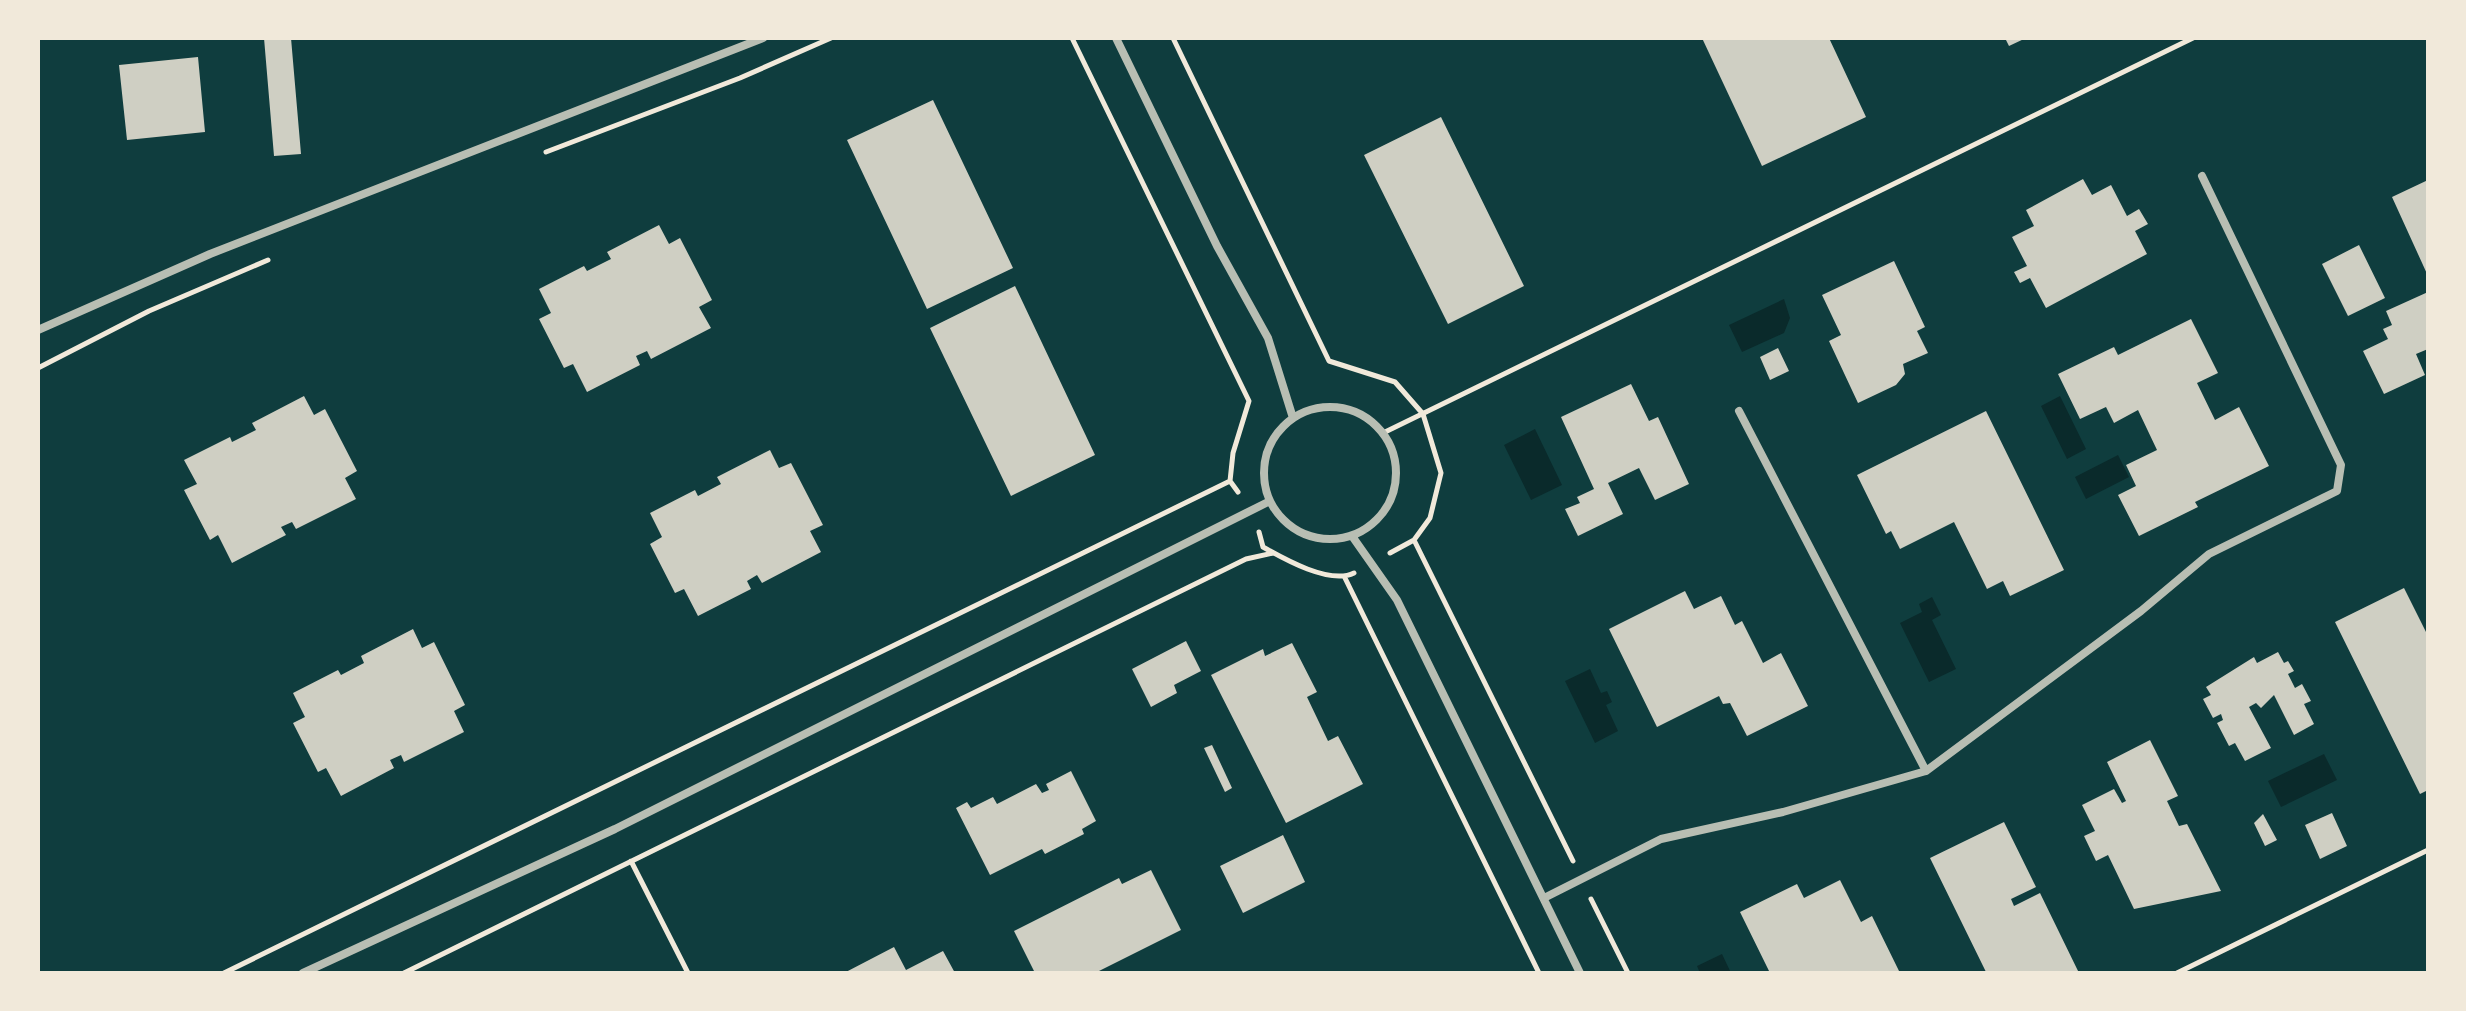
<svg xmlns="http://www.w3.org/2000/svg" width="2466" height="1011" viewBox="0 0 2466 1011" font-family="Roboto,sans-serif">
  <rect width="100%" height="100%" fill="#0f3d3e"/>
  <path fill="#0a2a2b" d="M1784 299 1790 318 1784 333 1742 352 1729 325Z
    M2060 396 2086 449 2067 459 2041 406Z
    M1535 429 1562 485 1531 500 1504 445Z
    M2118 455 2129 477 2086 499 2075 477Z
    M1932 597 1941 615 1932 620 1956 669 1929 682 1900 623 1922 612 1919 604Z
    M1590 669 1601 693 1607 691 1612 702 1606 705 1618 731 1595 743 1565 681Z
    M2324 754 2337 780 2281 807 2268 781Z
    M1722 954 1731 973H1700L1697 966Z"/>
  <path fill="#cfcfc3" d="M264 38H291L301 154 274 156Z
    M1702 38H1829L1866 117 1762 166Z
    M2005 38H2026L2009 46Z
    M198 57 205 132 127 140 119 65Z
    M933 100 1013 268 927 309 847 140Z
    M1441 117 1524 286 1448 324 1364 155Z
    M2083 179 2092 195 2111 185 2127 216 2139 209 2148 224 2135 231 2147 254 2046 308 2030 278 2020 283 2014 272 2027 266 2012 237 2034 226 2026 210Z
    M2428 180V276L2392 197Z
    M659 225 669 244 680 238 712 300 699 307 711 328 651 359 647 351 636 356 640 365 587 392 573 364 564 368 539 319 551 313 539 289 584 266 587 271 611 259 607 252Z
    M2359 245 2385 298 2348 316 2322 264Z
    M1894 261 1925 327 1917 331 1928 353 1903 364 1905 374 1896 385 1858 403 1829 341 1841 335 1822 295Z
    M1015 286 1095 455 1011 496 930 328Z
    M2428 292V349L2416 354 2425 375 2384 394 2363 351 2388 339 2383 329 2392 325 2386 311Z
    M2191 319 2218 373 2197 383 2215 420 2239 407 2269 466 2195 502 2198 507 2139 536 2118 495 2136 486 2126 465 2157 450 2138 410 2114 423 2106 407 2080 419 2058 374 2114 347 2118 355Z
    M1778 348 1789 371 1770 380 1760 357Z
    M1631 384 1649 421 1658 417 1689 484 1655 500 1639 468 1608 483 1623 514 1578 536 1565 509 1580 503 1577 497 1594 489 1561 417Z
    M304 396 314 415 325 409 357 471 345 478 356 499 296 529 292 522 281 527 286 535 232 563 218 535 210 540 184 490 197 484 184 460 230 437 232 442 256 430 252 423Z
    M1986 411 2064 570 2010 596 2003 581 1987 589 1954 522 1900 549 1891 531 1886 534 1857 475Z
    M770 450 779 468 791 463 823 525 810 531 821 552 762 583 757 575 747 581 751 589 698 616 684 589 675 593 650 544 662 537 650 513 695 490 698 496 721 484 717 477Z
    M2404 588 2428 636V790L2420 794 2335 622Z
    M1685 591 1694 609 1721 596 1735 625 1742 621 1763 663 1781 653 1808 706 1747 736 1730 703 1723 704 1719 696 1657 727 1609 629Z
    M413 629 422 648 434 642 465 705 454 711 464 732 404 762 401 755 390 760 394 768 341 796 326 768 318 772 293 723 305 717 293 693 338 670 341 675 364 663 361 656Z
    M1186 641 1201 671 1174 685 1177 693 1151 707 1132 669Z
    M1292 643 1317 692 1307 697 1328 741 1338 736 1363 784 1286 823 1211 675 1263 649 1265 656Z
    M2278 652 2284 663 2288 661 2294 671 2288 674 2295 688 2302 684 2311 701 2304 704 2314 724 2294 735 2274 695 2261 708 2256 703 2249 707 2271 748 2245 761 2235 743 2229 746 2217 723 2223 720 2221 714 2213 718 2203 699 2211 695 2206 687 2254 657 2257 663Z
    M2150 740 2178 796 2167 801 2179 826 2187 824 2221 891 2134 909 2108 855 2096 861 2084 836 2095 831 2082 805 2114 789 2122 803 2126 801 2107 762Z
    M1212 745 1232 788 1225 792 1204 748Z
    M1071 771 1096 821 1082 829 1084 834 1045 854 1042 849 990 875 956 808 967 802 971 808 993 797 997 804 1036 784 1042 793 1049 790 1046 784Z
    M2332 813 2347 846 2320 859 2305 825Z
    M2263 814 2277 840 2265 846 2254 823Z
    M2004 822 2036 887 2011 899 2014 906 2040 893 2079 973 1986 972 1930 858Z
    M1283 835 1305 882 1243 913 1220 866Z
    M1151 870 1181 930 1095 973H1035L1014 931 1119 878 1122 884Z
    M1840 880 1861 922 1872 916 1900 973H1770L1740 912 1797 884 1804 898Z
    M894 947 906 970 943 951 955 973H844Z"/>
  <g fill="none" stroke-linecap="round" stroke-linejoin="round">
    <path stroke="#f1e9da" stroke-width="5" d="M1072 38 1249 401 1233 453 1230 481 1238 492
      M1173 38 1329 361 1395 382 1423 414 1441 473 1430 518 1414 540 1573 861
      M546 152 740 78 831 38
      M38 368 149 311 268 260
      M1383 433 2193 38
      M1259 532 1263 547C1284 559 1330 585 1354 573
      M1390 553 1414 540
      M1345 578 1539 973
      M631 861 688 973
      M1591 899 1628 973
      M224 973 1230 481
      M404 973 1246 559 1273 553
      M2177 973 2428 850"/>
    <path stroke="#b8beb3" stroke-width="8" d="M1116 38 1217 246 1268 338 1293 418
      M38 330 210 254 763 38
      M1264 473a66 66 0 1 1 132 0a66 66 0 1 1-132 0Z
      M1739 411 1926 771
      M1352 536 1397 600 1580 973
      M1544 898 1661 839 1783 812 1926 771 2141 611 2209 554 2337 491 2341 465 2202 176
      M303 973 615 829 1270 501"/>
  </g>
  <rect width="2466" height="1011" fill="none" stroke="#f1e9da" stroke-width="80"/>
</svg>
